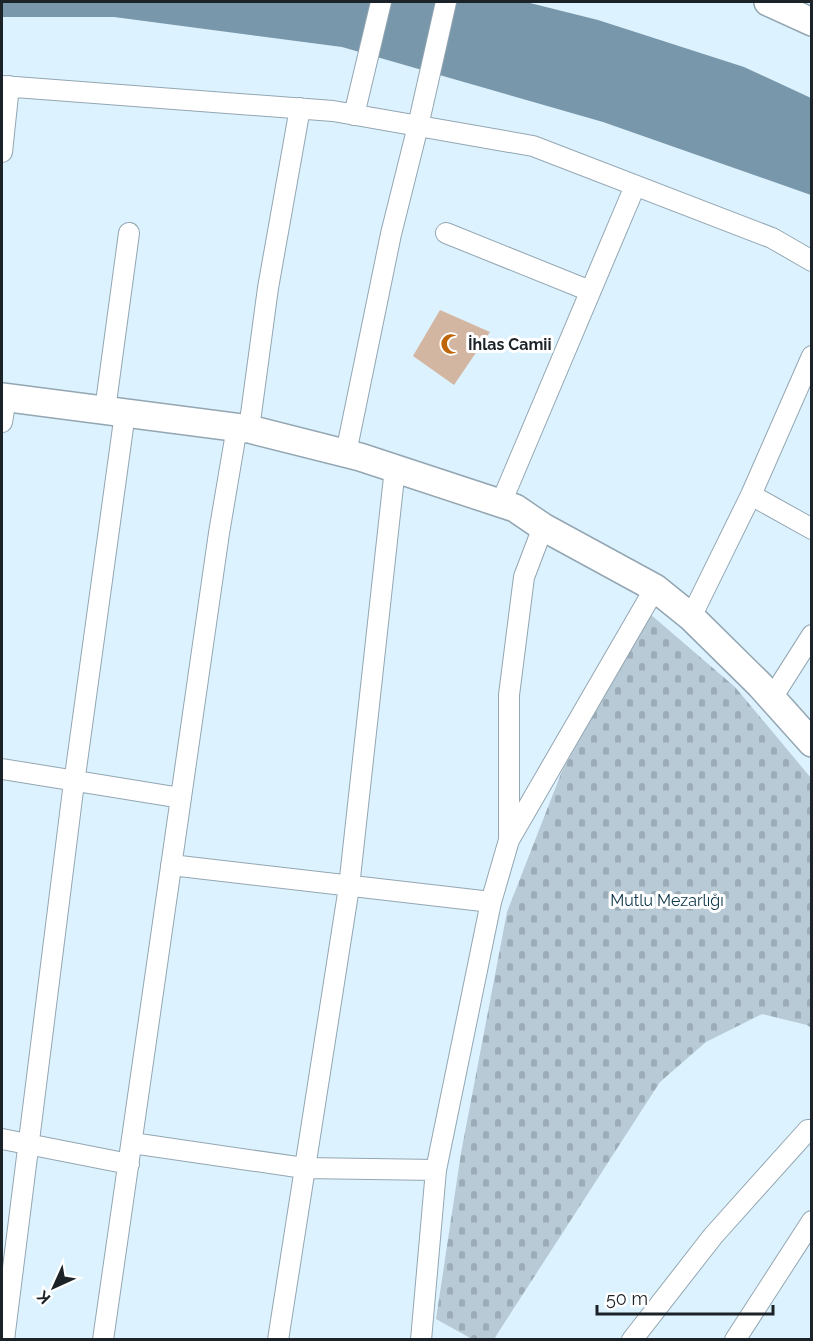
<svg xmlns="http://www.w3.org/2000/svg" width="813" height="1341" viewBox="0 0 813 1341" font-family="Raleway,sans-serif">
  <defs>
    <pattern id="cemetery-stones" width="16" height="16" patternUnits="userSpaceOnUse" patternTransform="scale(1.5)"><rect width="16" height="16" fill="#b7cad6"/><path d="M2 7V4a2 2 0 0 1 4 0v3zM10 15v-3a2 2 0 0 1 4 0v3z" fill="#9dadb8"/></pattern>
  </defs>
  <rect width="100%" height="100%" fill="#ddf2ff"/>
  <path fill="url(#cemetery-stones)" d="M650 614 735 687 811 778V1028L807 1025 762 1014 706 1042 660 1082 494 1339H472L436 1319 461 1153 507 912 562 771Z"/>
  <path fill="#7997aa" d="M2 2H526L598 20 744 67 811 98V195L603 122 342 47 114 17H2Z"/>
  <path fill="#d3b6a2" d="M440 310 490 332 454 385 413 356Z"/>
  <g fill="none" stroke-linecap="round" stroke-linejoin="round">
    <g stroke="#93a6b2" stroke-width="22">
      <path id="minor" d="M2 86 333 111 533 146 772 238 812 261
        M354 115 381 2
        M2 152 9 86
        M446 233 590 291
        M105 410 129 233
        M2 422 6 398
        M249 429 268 288 300 108
        M346 453 391 234 418 126 446 2
        M751 495 812 529
        M501 503 635 186
        M691 617 751 495 812 356
        M772 698 812 635
        M2 769 181 798
        M509 838V695L524 577 543 527
        M171 865 491 902
        M2 1139 129 1164
        M132 1143 304 1168 436 1170
        M4 1340 72 798 125 413
        M103 1340 219 533 237 427
        M278 1340 349 887 395 468
        M421 1340 436 1170 491 902 509 840 655 588
        M632 1340 713 1236 808 1130H812
        M735 1340 812 1221"/>
    </g>
    <g stroke="#93a6b2" stroke-width="30">
      <path id="secondary" d="M768 2 812 22
        M2 397 249 429 360 457 515 508 543 527 655 588 691 617 760 685 812 743"/>
    </g>
    <use href="#minor" stroke="#fff" stroke-width="20"/>
    <use href="#secondary" stroke="#fff" stroke-width="27"/>
  </g>
  <defs>
    <g id="mosque-bare" transform="scale(1.62)"><path d="M3.5-4.9A6 6 0 1 0 3.5 4.9A5 5 0 1 1 3.5-4.9Z" fill="#bf6508" stroke="#fff" stroke-width="2.5" paint-order="stroke"/></g>
  </defs>
  <g fill-rule="evenodd">
    <use href="#mosque-bare" x="451" y="344"/>
  </g>
  <g text-anchor="middle" dominant-baseline="central" stroke-width="6" stroke-linejoin="round" paint-order="stroke">
    <g font-size="16" font-weight="bold" fill="#1c2328" stroke="#fff" text-anchor="start">
      <text x="468" y="344">İhlas Camii</text>
    </g>
    <g font-size="16" fill="#09344a" stroke="#fff">
      <text x="667" y="900">Mutlu Mezarlığı</text>
    </g>
  </g>
  <rect width="813" height="1341" fill="none" stroke="#1c2328" stroke-width="6"/>
  <g transform="translate(54 1287) rotate(225)" stroke="#ffffff" stroke-width="4.5" paint-order="stroke">
  <path d="M0-4.5L10 22L0 15L-10 22Z" fill="#1c2328"/>
  <text y="-9" font-size="16" font-weight="bold" text-anchor="middle" fill="#1c2328">K</text>
  </g>
  <path d="M597 1305v9h176v-9" fill="none" stroke="#1c2328" stroke-width="3"/>
  <text x="606" y="1305" font-size="18" fill="#1c2328" stroke="#ffffff" stroke-width="4.5" paint-order="stroke">50 m</text>
</svg>
